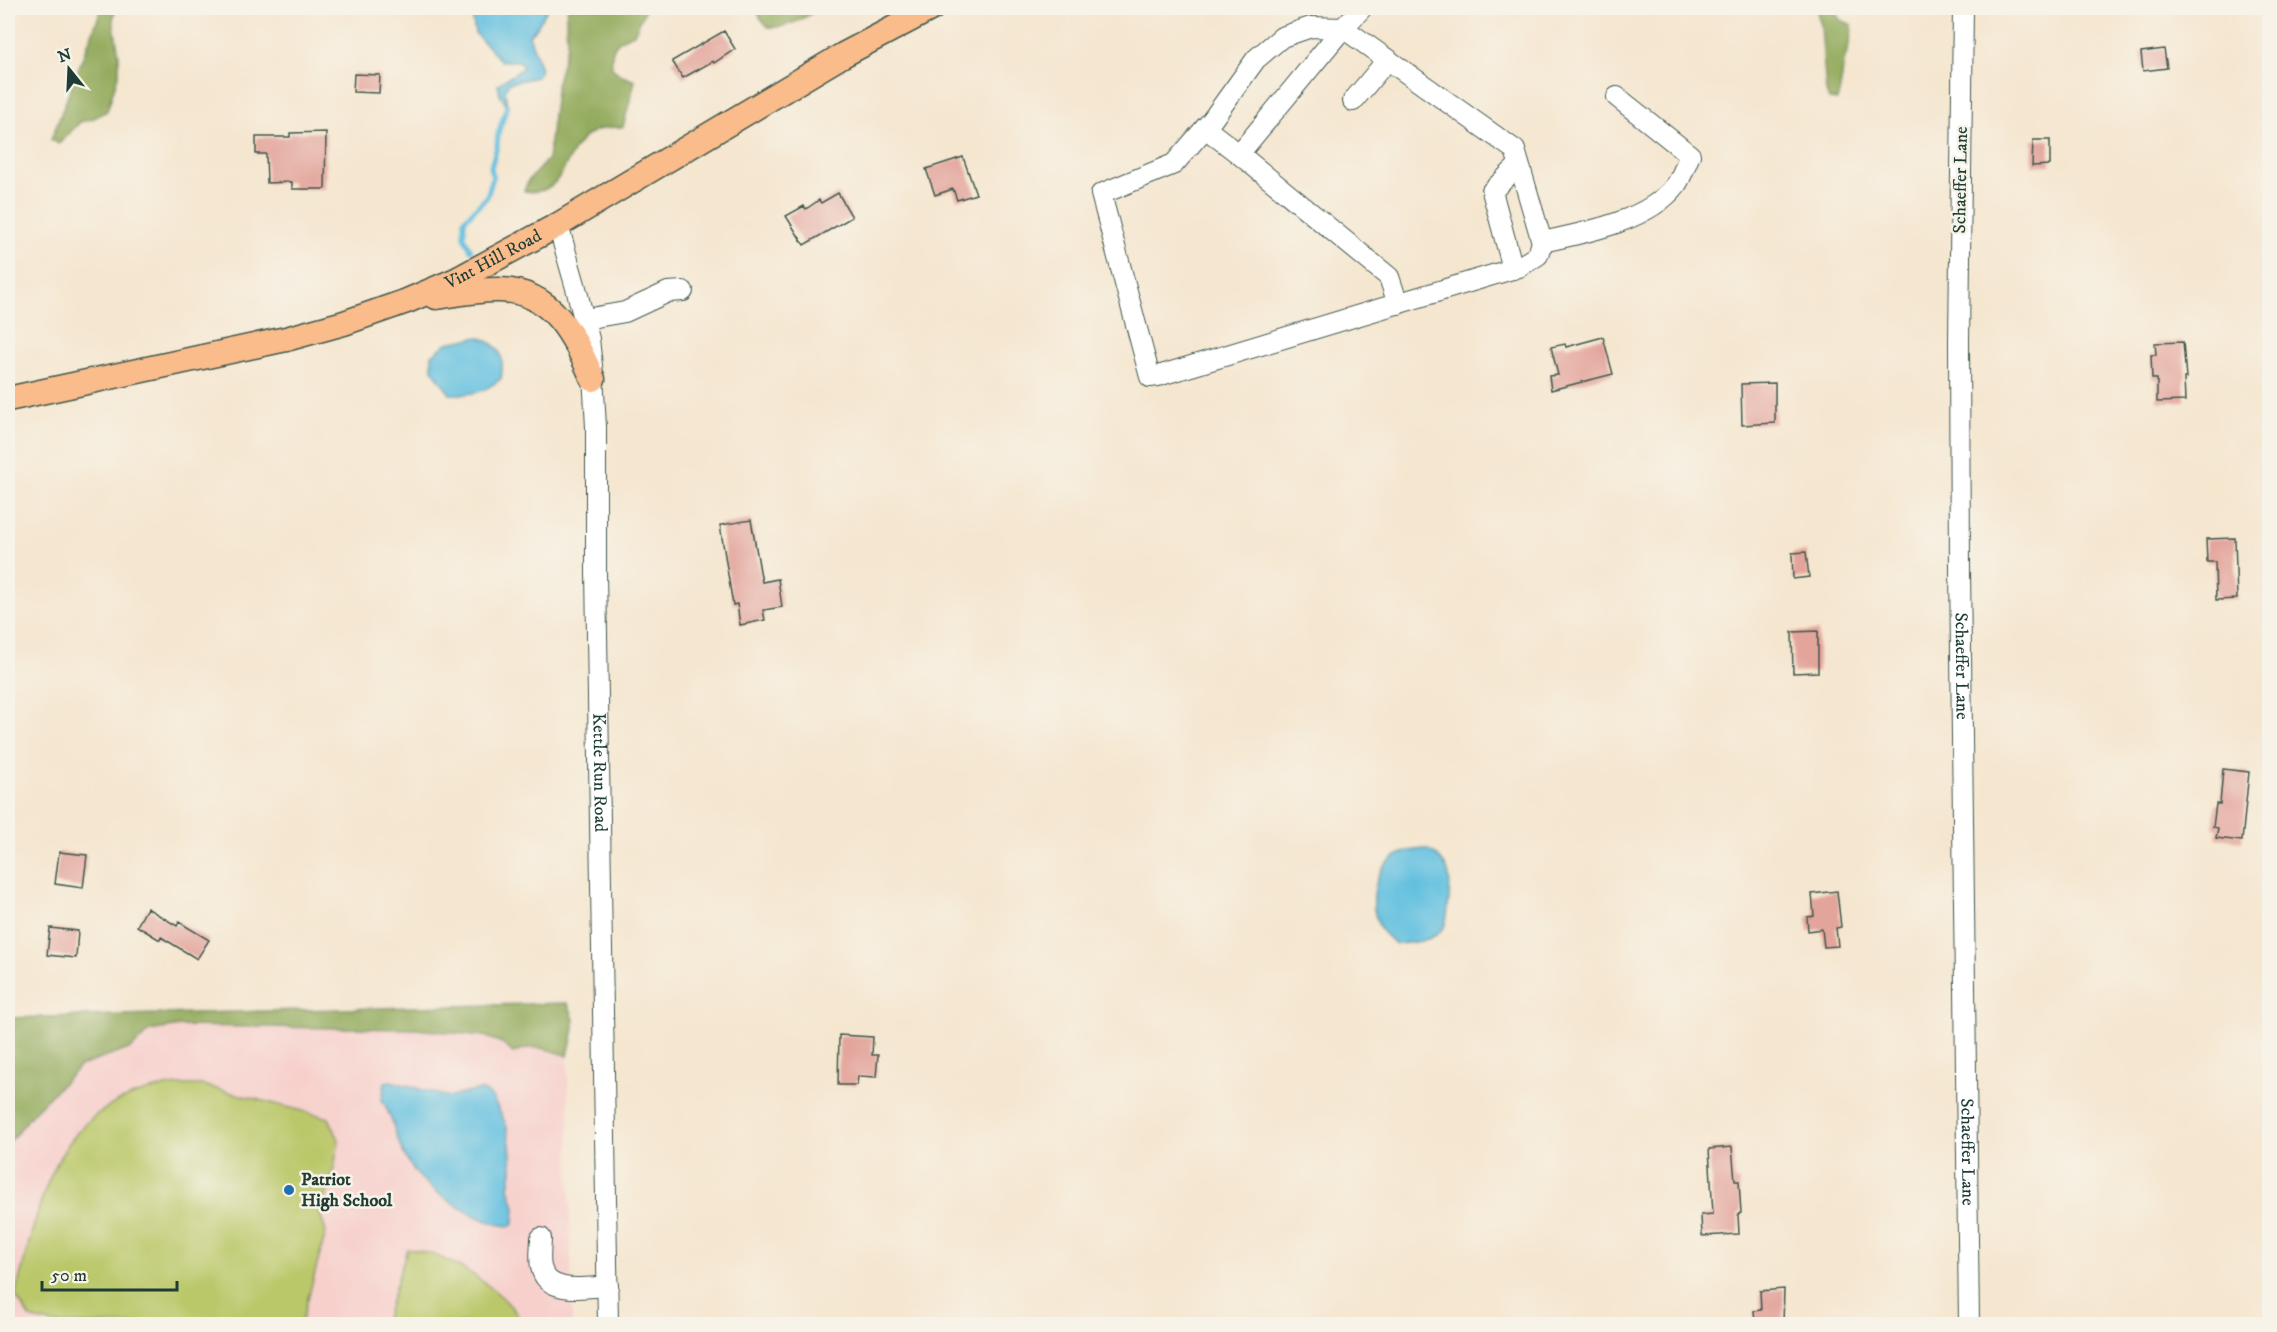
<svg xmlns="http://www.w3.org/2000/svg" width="2277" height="1332" viewBox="0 0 2277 1332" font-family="'IM FELL DW Pica',serif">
  <rect width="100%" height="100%" fill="#f7f3e8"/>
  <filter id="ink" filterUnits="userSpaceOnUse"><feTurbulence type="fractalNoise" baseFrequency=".0167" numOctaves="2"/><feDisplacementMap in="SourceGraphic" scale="12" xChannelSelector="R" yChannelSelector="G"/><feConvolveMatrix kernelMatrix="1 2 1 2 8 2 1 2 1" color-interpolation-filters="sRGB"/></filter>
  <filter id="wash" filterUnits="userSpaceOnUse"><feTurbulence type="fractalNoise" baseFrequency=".008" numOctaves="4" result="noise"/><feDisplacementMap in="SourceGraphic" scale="24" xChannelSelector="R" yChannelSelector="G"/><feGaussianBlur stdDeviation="1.35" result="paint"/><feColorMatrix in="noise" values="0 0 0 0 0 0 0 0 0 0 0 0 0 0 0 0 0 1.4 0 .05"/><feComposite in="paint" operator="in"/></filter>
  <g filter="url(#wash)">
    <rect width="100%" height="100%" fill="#f5e6cf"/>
    <path fill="#f7d0cc" d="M567 1003 572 1324H8V1018Z"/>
    <path fill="#bbc86a" stroke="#6d824f" stroke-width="1.5" d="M179 1085H202L329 1118 339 1140 333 1172 320 1214 326 1232 301 1324H54L30 1318 15 1295C44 1193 51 1100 179 1085Z
      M407 1249C417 1251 429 1252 439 1257 467 1268 510 1297 523 1324H384Z"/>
    <path fill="#94ac5e" stroke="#5a7449" stroke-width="1.5" d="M102 8H116L113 19 119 55V73L107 111 92 119 80 122 59 144 51 140Z
      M568 8H646L634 34C615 40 610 48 612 68L622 76 635 81 623 127C612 127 601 127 591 133 561 149 569 198 524 191L528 181 548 159 557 82 567 45 566 16Z
      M757 8H820C804 18 788 29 768 27L759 16Z
      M1816 8H1835L1839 19 1852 25C1852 40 1846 52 1843 67 1842 79 1841 88 1837 100L1829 99 1826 92 1821 26Z
      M567 1003C580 1025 572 1033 568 1056 548 1049 533 1043 513 1053L502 1043 484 1036 416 1029 180 1026 149 1031 132 1048 80 1066 34 1112 8 1144V1018Z"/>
    <path fill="#62c0e0" stroke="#407e8a" stroke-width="1.5" d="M471 8H548L537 27 529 35 541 69 537 77 509 83 505 90 507 106 500 95 498 85C506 77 516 75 523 67L519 61H501L475 33Z
      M479 337C501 345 505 357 501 379 482 393 474 395 450 394L432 369V355L447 343Z
      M1425 849C1436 852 1447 864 1449 876 1451 883 1448 920 1444 927 1434 942 1412 943 1396 944 1392 940 1385 936 1382 931 1368 909 1372 873 1393 858 1403 851 1414 850 1425 849Z
      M391 1081 449 1097 479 1090 487 1092 493 1099 506 1124 510 1144 512 1170 509 1188 515 1207 514 1223 511 1226C479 1225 422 1188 407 1160 395 1140 395 1120 382 1100L385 1082Z"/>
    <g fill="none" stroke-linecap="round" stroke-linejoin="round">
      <path stroke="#62c0e0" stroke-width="5" d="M471 250 464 237V220L487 197 493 177 491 167 497 146 498 134 507 106"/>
    </g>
    <g id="blocks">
      <path fill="#e3a49b" d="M724 31 735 49 714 63 713 61 683 78 672 61Z
        M2164 49 2167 68 2143 71 2141 52Z
        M354 74 380 75 379 93 353 92Z
        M326 132 325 189H292V182L267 183 266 154H256V137H290V133Z
        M2033 140H2050V165L2032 166Z
        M963 157 976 194 957 200 953 189 935 195 926 169Z
        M838 193 852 217 804 245 786 216 804 206 806 209 819 200 821 203Z
        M1603 337 1613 374 1551 390 1549 376 1558 375 1551 347 1565 344 1566 347Z
        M2183 342 2186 378H2184L2185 401 2157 402V379H2152L2151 355H2156L2155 343Z
        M1775 383V423L1742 425 1741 384Z
        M751 520 762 582 778 579 782 607 763 610 765 620 740 625 737 604 733 605 720 525Z
        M2235 538 2237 599 2216 600 2215 562H2207L2206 539Z
        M1806 552 1809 577 1793 579 1792 553Z
        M1818 631V672L1793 673 1792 632Z
        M2223 769 2249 772 2242 841 2216 838 2218 828 2213 827 2216 804H2220Z
        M59 852 87 855 83 888 55 884Z
        M1837 891 1841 927 1836 928 1838 946 1824 947 1822 929 1808 931 1807 917 1814 916 1812 894Z
        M147 908 177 926 179 922 209 940 197 959 161 937 160 940 137 926Z
        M50 928 78 931 76 958 47 955Z
        M839 1035 873 1037 872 1055H878L876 1077 858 1076 857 1085H838Z
        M1732 1147 1735 1181H1739L1741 1213 1738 1214 1739 1234 1702 1236 1701 1215 1713 1214 1709 1149Z
        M1784 1289 1783 1324H1755L1754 1311 1761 1310 1760 1291Z"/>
    </g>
  </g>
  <g filter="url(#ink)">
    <use href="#blocks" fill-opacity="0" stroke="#3f564b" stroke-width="1.5"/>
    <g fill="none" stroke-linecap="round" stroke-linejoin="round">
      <g stroke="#3f564b" stroke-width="22">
        <g id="minor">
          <path d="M1362 8 1343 28 1515 150 1542 242C1584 233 1649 221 1676 185 1682 177 1685 165 1690 155L1617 97"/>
          <path id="s1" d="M1963 8 1959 341 1960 569 1969 1324"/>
          <path d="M1353 101 1388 59"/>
          <path d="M1205 128 1239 154"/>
          <path id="s2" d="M558 225 576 288 589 339 593 375 596 427V572L608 1324"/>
          <path d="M1513 269 1492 191 1519 165"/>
          <path d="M1398 304 1389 277 1239 154 1343 28 1311 27 1282 37 1256 59 1212 120 1174 164 1101 194 1150 377 1158 376 1519 267 1538 255 1542 242"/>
          <path d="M585 319 625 312 668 292 683 291"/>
          <path d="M541 1238C541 1247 539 1258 541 1267 547 1296 587 1287 608 1286"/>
        </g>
      </g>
      <g stroke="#3f564b" stroke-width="27">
        <g id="major">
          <path d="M436 297C457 294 479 289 500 290 554 291 574 337 593 379"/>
          <path id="s3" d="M8 399 286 339 344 323 407 301 456 280 558 225 843 55 932 8"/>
        </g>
      </g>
      <use href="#minor" stroke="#fff" stroke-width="20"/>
      <use href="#major" stroke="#fabc8b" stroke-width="24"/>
    </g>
  </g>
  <circle fill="#1f6fb2" stroke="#f7f3e8" stroke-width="2" cx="289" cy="1190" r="6"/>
  <g text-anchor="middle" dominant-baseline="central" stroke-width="5" stroke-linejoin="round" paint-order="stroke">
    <g font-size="18" fill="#1f3d34" stroke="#f7f3e8">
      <text transform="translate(1961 180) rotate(-89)">Schaeffer Lane</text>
      <text stroke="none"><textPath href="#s3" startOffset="507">Vint Hill Road</textPath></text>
      <text stroke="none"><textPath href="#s1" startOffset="658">Schaeffer Lane</textPath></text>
      <text stroke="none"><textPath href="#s2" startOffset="552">Kettle Run Road</textPath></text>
      <text stroke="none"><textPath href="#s1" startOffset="1144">Schaeffer Lane</textPath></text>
    </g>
    <g font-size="18" font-weight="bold" fill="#1f3d34" stroke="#f7f3e8" text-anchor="start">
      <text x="301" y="1180">Patriot<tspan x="301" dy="21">High School</tspan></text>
    </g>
  </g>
  <rect width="2277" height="1332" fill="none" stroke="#f7f3e8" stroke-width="30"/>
  <g transform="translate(69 69) rotate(342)" stroke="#f7f3e8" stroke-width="4.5" paint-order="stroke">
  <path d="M0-4.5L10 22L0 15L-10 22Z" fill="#1f3d34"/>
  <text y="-9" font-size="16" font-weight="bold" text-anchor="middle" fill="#1f3d34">N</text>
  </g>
  <path d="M42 1281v9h135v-9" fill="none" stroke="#1f3d34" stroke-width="3"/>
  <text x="51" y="1281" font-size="18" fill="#1f3d34" stroke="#f7f3e8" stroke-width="4.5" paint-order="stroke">50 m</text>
</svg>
